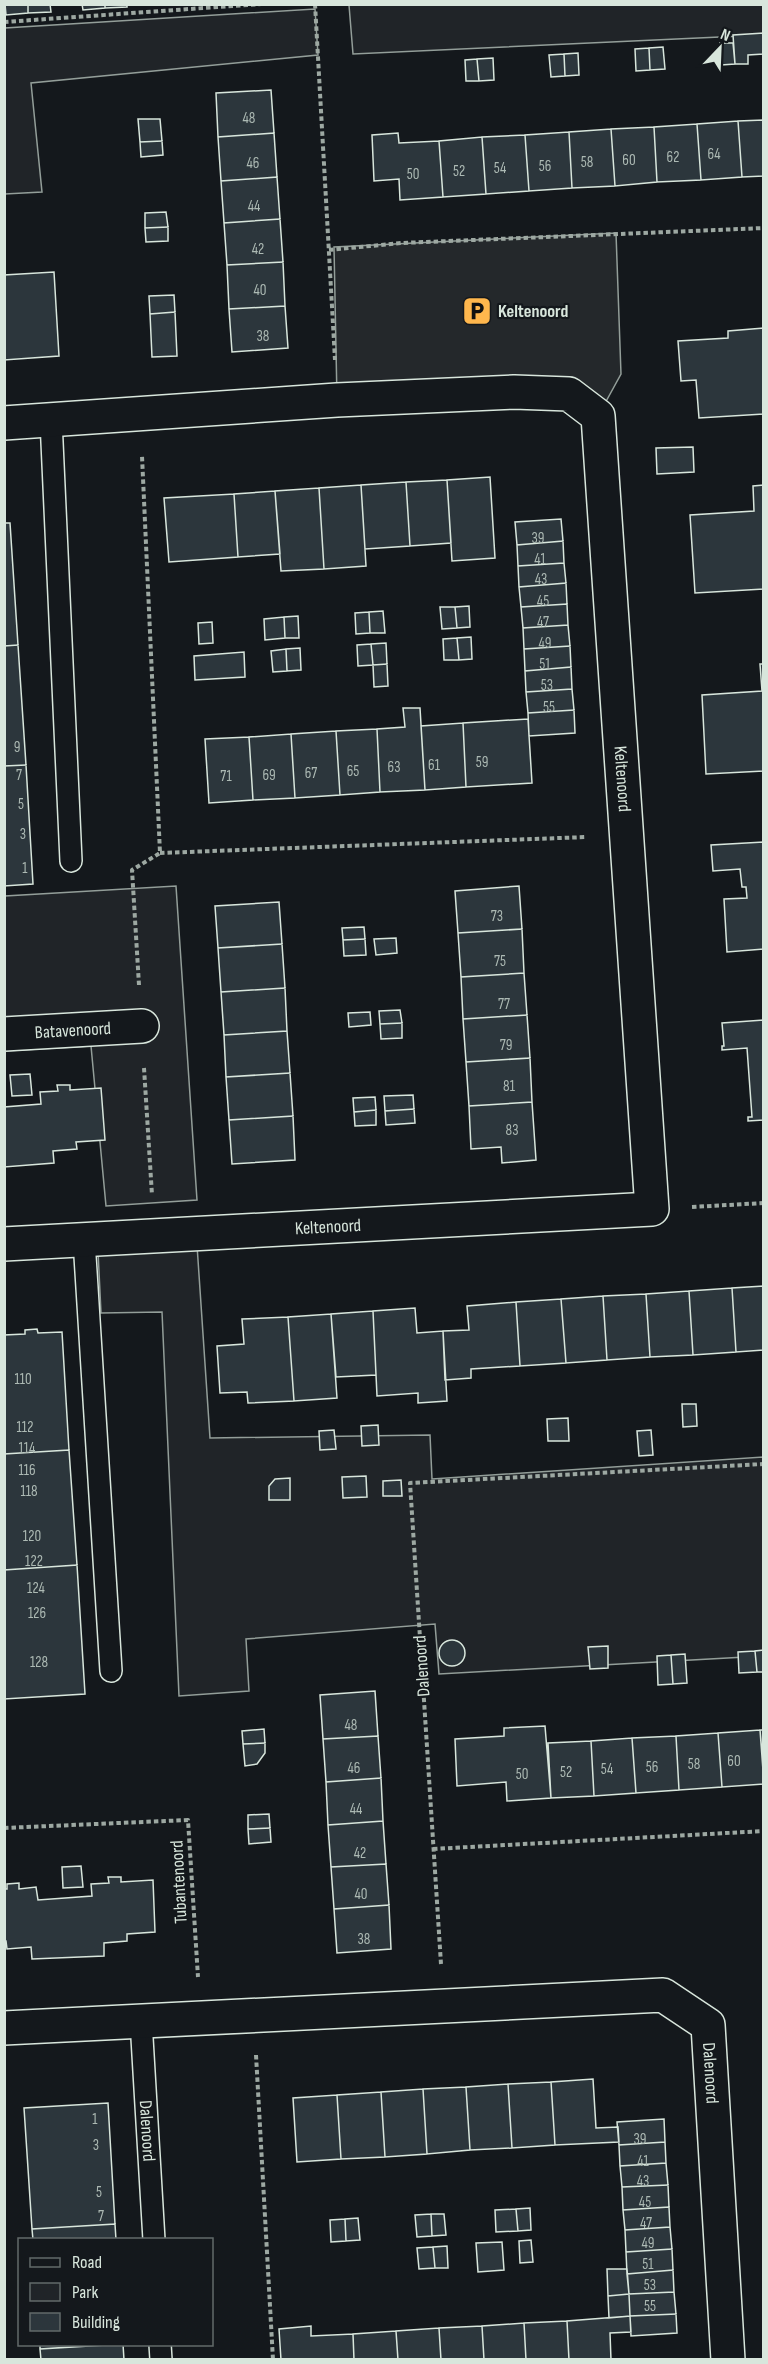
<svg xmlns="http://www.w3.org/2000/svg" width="768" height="2364" viewBox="0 0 768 2364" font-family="'Sofia Sans Condensed',sans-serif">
  <rect width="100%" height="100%" fill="#14181c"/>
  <path fill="#202428" stroke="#939e99" stroke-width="1.5" d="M349 5H763V35L353 54Z
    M315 9 318 55 31 83 42 192 5 194V28Z
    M176 886 197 1200 106 1206 91 1046 5 1051V896Z
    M197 1245 210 1438 430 1435 432 1479 763 1457V1656L439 1674 435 1624 246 1639 249 1691 179 1696 162 1312 101 1313 98 1251Z"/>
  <path fill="#24282b" stroke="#939e99" stroke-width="1.5" d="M616 233 621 374 598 416 569 394 337 400 334 247Z"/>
  <path fill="#2c363c" stroke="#d8e6dc" stroke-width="1.5" d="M5 4H28V13L6 15Z
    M28 4H50L51 12 28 13Z
    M82 4H105V8L83 10Z
    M105 4H127V7L105 8Z
    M764 33V54L748 55V64H735L733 35Z
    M720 43H733L735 64 721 65Z
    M663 47 665 69 650 70 649 48Z
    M649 48 650 70 636 71 635 49Z
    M578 53 579 75 565 76 564 54Z
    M564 54 565 76 551 77 549 55Z
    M493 58 494 80 479 81 477 59Z
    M477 59 479 81H466L465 60Z
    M271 90 274 133 218 137 216 93Z
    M138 119H160L162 141 140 142Z
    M764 120V176L742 177 738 121Z
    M738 121 742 177 701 180 697 124Z
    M697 124 701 180 657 182 654 127Z
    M654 127 657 182 615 186 611 129Z
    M611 129 615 186 572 188 569 132Z
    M569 132 572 188 529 191 525 135Z
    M274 133 277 177 221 181 218 137Z
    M398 133 399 143 439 141 443 197 400 200 399 179 374 181 372 135Z
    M525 135 529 191 486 194 482 137Z
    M482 137 486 194 443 197 439 141Z
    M162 141 163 155 141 157 140 142Z
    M277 177 280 219 224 223 221 181Z
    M166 212 168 227 145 228V213Z
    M280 219 283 262 227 265 224 223Z
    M168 227V241L146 242 145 228Z
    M283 262 285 306 229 309 227 265Z
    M54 272 59 356 4 360V275Z
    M174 295 175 312 150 314 149 296Z
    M285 306 288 348 232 352 229 309Z
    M175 312 177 356 152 357 150 314Z
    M764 328V414L699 418 696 380 681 381 678 341 728 338V331Z
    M693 447 694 472 657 474 656 448Z
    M490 477 495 558 452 561 447 480Z
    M447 480 451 543 410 546 406 482Z
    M406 482 410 546 365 549 361 485Z
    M361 485 366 566 324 569 319 488Z
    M764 485V589L695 593 690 515 754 511 753 486Z
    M319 488 324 569 281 571 275 491Z
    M275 491 280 554 238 557 234 494Z
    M234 494 238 557 169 562 164 498Z
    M561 519 563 541 517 545 515 522Z
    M4 523H10L18 645 4 646Z
    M563 541 564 563 518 566 517 545Z
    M564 563 566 583 519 587 518 566Z
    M566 583 567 604 521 607 519 587Z
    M567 604 568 625 523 628 521 607Z
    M469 606 470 627 457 628 455 607Z
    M440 607H455L457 628 442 629Z
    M383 611 385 633H370L369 612Z
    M369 612 370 633 356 634 355 613Z
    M298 616 299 638H285L284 617Z
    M284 617 285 638 265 640 264 619Z
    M212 622 213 643 199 644 198 623Z
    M568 625 570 646 524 649 523 628Z
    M471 637 472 659 459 660 457 638Z
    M457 638 459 660H444L443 639Z
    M386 643 387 664 373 665 371 644Z
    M371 644 373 665 358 666 357 645Z
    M18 645 26 765 4 766V646Z
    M570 646 571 667 525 671 524 649Z
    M300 648 301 670 287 671 286 649Z
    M286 649 287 671 273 672 271 651Z
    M244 652 245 677 195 680 194 656Z
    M387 664 388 686 374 687 373 665Z
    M760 664H764V771L706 774 702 695 762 691Z
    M571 667 572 689 526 692 525 671Z
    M572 689 574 710 528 713 526 692Z
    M403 708H420L425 790 380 792 377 729 405 727Z
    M574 710 575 733 529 736 528 713Z
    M528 719 532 783 466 787 463 723Z
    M463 723 466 787 425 790 421 726Z
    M377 729 380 792 340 795 336 731Z
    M336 731 340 795 295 798 291 734Z
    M291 734 295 798 253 800 249 737Z
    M249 737 253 800 209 803 205 739Z
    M26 765 33 884 4 886V766Z
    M764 842V949L727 952 724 899 747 898 746 887H742L740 869 713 871 711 845Z
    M519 886 522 929 458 933 455 891Z
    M279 902 282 944 218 948 215 906Z
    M364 927 365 939 343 940 342 928Z
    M522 929 524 973 461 977 458 933Z
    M396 938 397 953 376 955 374 939Z
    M365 939 366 955 344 956 343 940Z
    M282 944 285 988 221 992 218 948Z
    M524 973 527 1015 463 1019 461 977Z
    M285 988 287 1031 224 1035 221 992Z
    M400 1010 402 1023 380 1024 379 1011Z
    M370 1012 371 1025 349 1027 348 1013Z
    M527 1015 530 1058 466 1062 463 1019Z
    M764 1020V1120L748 1121V1117H752L747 1048 722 1050V1046H724L722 1023Z
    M402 1023V1038L381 1039 380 1024Z
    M287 1031 290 1073 226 1077 224 1035Z
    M530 1058 532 1102 469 1106 466 1062Z
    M290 1073 293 1116 229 1120 226 1077Z
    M30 1074 32 1095 12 1096 10 1075Z
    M57 1085H70V1090L101 1088 105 1140 76 1142 77 1149 53 1151 54 1163 4 1167V1107L41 1104 40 1092 58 1091Z
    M413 1095 414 1109 385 1111 384 1096Z
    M375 1097 376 1110 354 1112 353 1098Z
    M532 1102 536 1160 502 1163 501 1147 471 1149 469 1106Z
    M414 1109 415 1123 386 1125 385 1111Z
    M376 1110V1125L355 1126 354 1112Z
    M293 1116 295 1160 232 1164 229 1120Z
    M764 1286V1350L736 1352 732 1288Z
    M732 1288 736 1352 693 1355 689 1291Z
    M689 1291 693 1355 650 1357 646 1294Z
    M646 1294 650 1357 607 1360 603 1296Z
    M603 1296 607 1360 566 1363 561 1299Z
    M561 1299 566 1363 520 1366 516 1302Z
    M516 1302 520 1366 471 1369V1378L445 1380 443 1331 469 1330 467 1306Z
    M415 1308 417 1333 443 1331 447 1401 418 1403V1393L377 1396 373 1311Z
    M373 1311 376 1375 336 1377 331 1314Z
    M331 1314 337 1398 294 1401 288 1317Z
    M288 1317 294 1401 248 1403 247 1392 220 1393 217 1346 244 1344 242 1319Z
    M37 1329 38 1333 62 1332 69 1450 4 1454V1335L25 1334V1330Z
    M682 1404H696L697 1426 683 1427Z
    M568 1418 569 1441H548L547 1419Z
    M378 1425 379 1445 362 1446 361 1426Z
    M334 1430 336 1449 320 1450 319 1431Z
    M651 1430 653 1455 639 1456 637 1431Z
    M69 1450 77 1565 4 1570V1454Z
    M366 1476 367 1497 343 1498 342 1477Z
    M290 1478V1500H269V1486L275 1479Z
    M401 1480 402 1496H383V1481Z
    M77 1565 85 1694 4 1699V1570Z
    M439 1653a13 13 0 1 1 26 0a13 13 0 1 1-26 0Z
    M608 1646V1668L590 1669 588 1647Z
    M764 1650V1672H757L755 1651Z
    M755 1651 757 1672 739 1673 738 1652Z
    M685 1654 687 1683 673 1684 671 1655Z
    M671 1655 673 1684 658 1685 657 1656Z
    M375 1691 378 1736 323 1739 320 1695Z
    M545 1726 551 1798 507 1801 506 1782 457 1786 455 1739 504 1736V1728Z
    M264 1729 265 1743 243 1744 242 1731Z
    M760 1730 764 1784 722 1787 718 1733Z
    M760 1730H764V1775Z
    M718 1733 722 1787 679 1790 676 1736Z
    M378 1736 381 1778 326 1782 323 1739Z
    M676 1736 679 1790 636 1793 632 1738Z
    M632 1738 636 1793 594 1796 591 1741Z
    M591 1741 594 1796 551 1798 548 1743Z
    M265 1743V1753L257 1764 245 1766 243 1744Z
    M381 1778 383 1821 328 1825 326 1782Z
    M269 1814 270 1828 248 1829V1815Z
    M383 1821 386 1864 331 1867 328 1825Z
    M270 1828 271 1842 249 1844 248 1829Z
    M386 1864 389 1905 334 1909 331 1867Z
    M81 1866 83 1887 63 1888 62 1867Z
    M108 1877H121V1882L153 1880 155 1932 127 1934V1941L104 1943V1956L32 1959 31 1947 7 1949 6 1941H4V1889H7V1884L19 1883V1889L36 1887 38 1900 92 1896 91 1884 109 1883Z
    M389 1905 391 1949 337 1953 334 1909Z
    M593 2079 596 2128 618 2127 619 2142 555 2145 551 2082Z
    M551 2082 555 2145 512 2148 508 2084Z
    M508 2084 512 2148 470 2150 466 2087Z
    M466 2087 470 2150 427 2154 423 2089Z
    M423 2089 427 2154 385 2157 381 2092Z
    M381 2092 385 2157 341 2159 337 2095Z
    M337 2095 341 2159 297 2162 293 2098Z
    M108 2103 115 2224 32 2229 24 2108Z
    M664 2119 665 2142 619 2145 617 2122Z
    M665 2142 666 2163 620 2166 619 2145Z
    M666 2163 668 2185 622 2187 620 2166Z
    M668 2185 669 2207 623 2210 622 2187Z
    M669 2207 670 2227 625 2230 623 2210Z
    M530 2208 531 2230 518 2231 516 2209Z
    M516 2209 518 2231 496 2232 495 2210Z
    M431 2214 432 2236 417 2237 415 2215Z
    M431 2214H444L446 2235 432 2236Z
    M358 2218 360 2240 346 2241 345 2219Z
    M345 2219 346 2241 331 2242 330 2220Z
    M115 2224 116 2240H33L32 2229Z
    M670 2227 672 2249 626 2252 625 2230Z
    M531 2240 533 2262 520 2263 519 2241Z
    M502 2242 504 2270 478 2272 476 2243Z
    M447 2246 448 2268H435L433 2247Z
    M433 2247 435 2268 419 2269 417 2248Z
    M672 2249 673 2270 627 2274 626 2252Z
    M607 2269H627L629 2294 608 2296Z
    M673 2270 674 2292 629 2294 627 2274Z
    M674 2292 676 2314 630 2316 629 2294Z
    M629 2294 630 2316 609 2318 608 2296Z
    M676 2314 677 2333 631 2336 630 2316Z
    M630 2316 631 2332 610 2333 611 2360H569L567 2321Z
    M567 2321 569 2360H526L524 2323Z
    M524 2323 526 2360H484L482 2326Z
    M311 2326V2336L353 2334 354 2360H281L279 2329Z
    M482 2326 484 2360H441L439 2328Z
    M439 2328 441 2360H398L396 2331Z
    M396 2331 398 2360H354L353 2334Z
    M40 2344H114L40 2349Z
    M123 2344 124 2360H41L40 2349Z"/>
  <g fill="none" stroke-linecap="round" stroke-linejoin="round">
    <g stroke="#d8e6dc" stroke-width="24">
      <g id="lane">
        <path d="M51 420 71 861"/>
        <path d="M84 1240 111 1671"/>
        <path id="s1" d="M141 2021 154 2240"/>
        <path d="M160 2344 161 2360"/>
      </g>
    </g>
    <g stroke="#d8e6dc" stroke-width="36">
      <g id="street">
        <path id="s2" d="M4 423 337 400 514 392 569 394 598 416 652 1209 4 1244"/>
        <path id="s3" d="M4 1034 142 1026"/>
        <path id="s4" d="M4 2028 663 1995 708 2025 728 2360"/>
      </g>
    </g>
    <path stroke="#9da8a2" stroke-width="4" stroke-dasharray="4.5 3" stroke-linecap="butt" d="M315 4 335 360
      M4 22 261 4
      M329 250 401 243 764 228
      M160 853 587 837
      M139 985 132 870 160 853 142 456
      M144 1068 152 1195
      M692 1207 764 1203
      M4 1828 188 1820 198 1977
      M433 1849 764 1831
      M441 1964 410 1483 764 1464
      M256 2055 273 2360"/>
    <use href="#lane" stroke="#14181c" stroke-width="21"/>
    <use href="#street" stroke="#14181c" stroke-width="33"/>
  </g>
  <defs>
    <g id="parking-square" transform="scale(1.5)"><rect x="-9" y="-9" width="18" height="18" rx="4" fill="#ffb74d" stroke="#14181c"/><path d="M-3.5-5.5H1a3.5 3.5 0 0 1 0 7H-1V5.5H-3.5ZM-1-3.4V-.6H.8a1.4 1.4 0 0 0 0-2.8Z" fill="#111"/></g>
  </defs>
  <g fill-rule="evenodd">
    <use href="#parking-square" x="477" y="311"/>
  </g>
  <g text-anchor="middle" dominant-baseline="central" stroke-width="4.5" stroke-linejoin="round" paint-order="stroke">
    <g font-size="15" fill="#adbab4">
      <text x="249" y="118">48</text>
      <text x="714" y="154">64</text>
      <text x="673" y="157">62</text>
      <text x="629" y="160">60</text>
      <text x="587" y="162">58</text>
      <text x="253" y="163">46</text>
      <text x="545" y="166">56</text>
      <text x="500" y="168">54</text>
      <text x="459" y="171">52</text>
      <text x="413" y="174">50</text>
      <text x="254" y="206">44</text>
      <text x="258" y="249">42</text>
      <text x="260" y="290">40</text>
      <text x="263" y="336">38</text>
      <text x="538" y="538">39</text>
      <text x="540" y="559">41</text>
      <text x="541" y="579">43</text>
      <text x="543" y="601">45</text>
      <text x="543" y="622">47</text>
      <text x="545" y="643">49</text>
      <text x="545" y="664">51</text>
      <text x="547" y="685">53</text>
      <text x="549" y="707">55</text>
      <text x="17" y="747">9</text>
      <text x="482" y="762">59</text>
      <text x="434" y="765">61</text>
      <text x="394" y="767">63</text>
      <text x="353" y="771">65</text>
      <text x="311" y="773">67</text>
      <text x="19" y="775">7</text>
      <text x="269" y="775">69</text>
      <text x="226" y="776">71</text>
      <text x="21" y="804">5</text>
      <text x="23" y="834">3</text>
      <text x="25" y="868">1</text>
      <text x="497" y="916">73</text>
      <text x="500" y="961">75</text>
      <text x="504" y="1004">77</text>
      <text x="506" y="1045">79</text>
      <text x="509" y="1086">81</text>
      <text x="512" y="1130">83</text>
      <text x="23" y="1379">110</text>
      <text x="25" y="1427">112</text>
      <text x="27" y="1448">114</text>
      <text x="27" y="1470">116</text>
      <text x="29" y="1491">118</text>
      <text x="32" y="1536">120</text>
      <text x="34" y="1561">122</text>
      <text x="36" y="1588">124</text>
      <text x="37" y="1613">126</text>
      <text x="39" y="1662">128</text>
      <text x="351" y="1725">48</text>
      <text x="734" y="1761">60</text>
      <text x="694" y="1764">58</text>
      <text x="652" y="1767">56</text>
      <text x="354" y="1768">46</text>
      <text x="607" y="1769">54</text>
      <text x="566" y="1772">52</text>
      <text x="522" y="1774">50</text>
      <text x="356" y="1809">44</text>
      <text x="360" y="1853">42</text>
      <text x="361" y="1894">40</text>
      <text x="364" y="1939">38</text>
      <text x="95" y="2119">1</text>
      <text x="640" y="2139">39</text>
      <text x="96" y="2145">3</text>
      <text x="643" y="2161">41</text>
      <text x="643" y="2181">43</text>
      <text x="99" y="2192">5</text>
      <text x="645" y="2202">45</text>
      <text x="101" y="2216">7</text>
      <text x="646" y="2223">47</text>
      <text x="648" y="2243">49</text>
      <text x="648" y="2264">51</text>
      <text x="650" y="2285">53</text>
      <text x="650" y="2306">55</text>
    </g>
    <g font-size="18" font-weight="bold" fill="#d8e6dc" stroke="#14181c" text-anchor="start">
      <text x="498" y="311">Keltenoord</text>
    </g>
    <g font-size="18" fill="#d8e6dc" stroke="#14181c">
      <text stroke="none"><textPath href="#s2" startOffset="966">Keltenoord</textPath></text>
      <text stroke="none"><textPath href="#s3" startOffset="69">Batavenoord</textPath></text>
      <text transform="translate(328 1227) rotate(-3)">Keltenoord</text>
      <text transform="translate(422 1666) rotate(-94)">Dalenoord</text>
      <text transform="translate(179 1882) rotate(-93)">Tubantenoord</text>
      <text stroke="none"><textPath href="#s4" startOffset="762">Dalenoord</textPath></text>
      <text stroke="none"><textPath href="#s1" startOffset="110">Dalenoord</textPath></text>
    </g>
  </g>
  <rect width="768" height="2364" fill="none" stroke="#d8e6dc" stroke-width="12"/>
  <rect x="18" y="2238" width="195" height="108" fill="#14181c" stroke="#626a69" stroke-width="1.5"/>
  <rect x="30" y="2258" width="30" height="9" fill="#14181c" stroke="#626a69" stroke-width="1.5"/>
  <text x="72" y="2268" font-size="18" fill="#d8e6dc">Road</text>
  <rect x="30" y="2283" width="30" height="18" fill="#202428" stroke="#626a69" stroke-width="1.5"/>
  <text x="72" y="2298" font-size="18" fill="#d8e6dc">Park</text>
  <rect x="30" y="2313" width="30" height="18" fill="#2c363c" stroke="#626a69" stroke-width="1.5"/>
  <text x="72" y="2328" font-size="18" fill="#d8e6dc">Building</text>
  <g transform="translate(720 48) rotate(23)" stroke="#14181c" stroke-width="4.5" paint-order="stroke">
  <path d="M0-4.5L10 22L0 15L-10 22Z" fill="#d8e6dc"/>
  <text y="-9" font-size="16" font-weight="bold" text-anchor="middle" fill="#d8e6dc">N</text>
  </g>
</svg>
